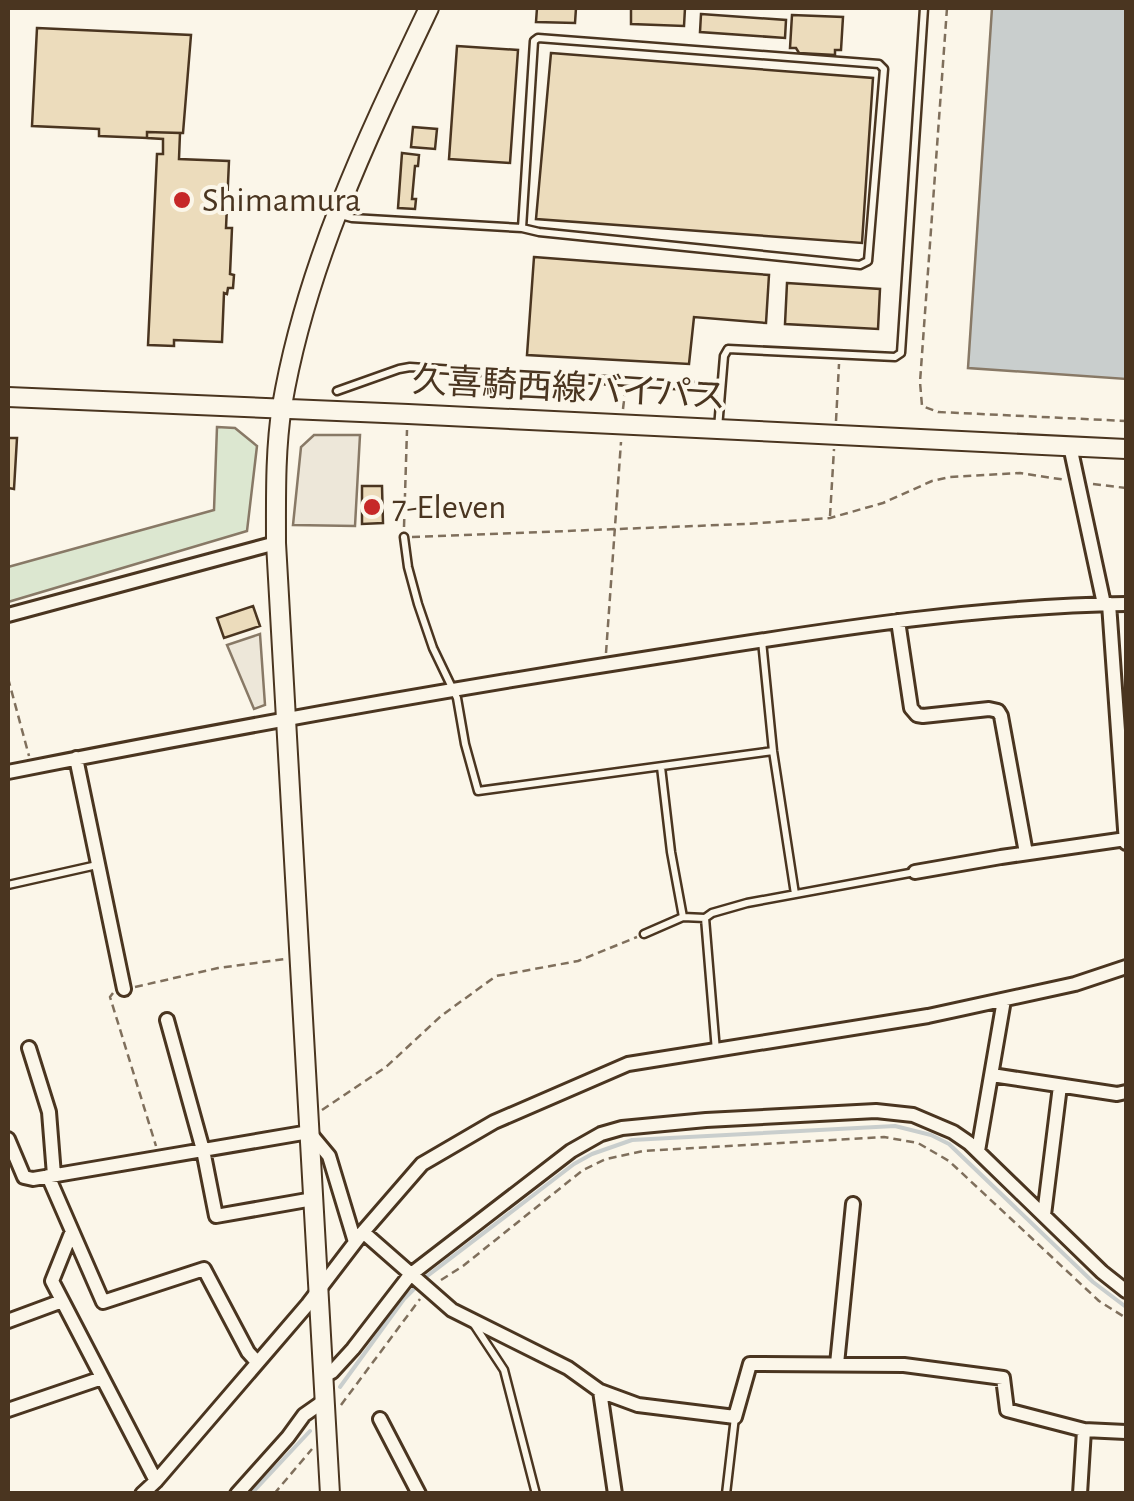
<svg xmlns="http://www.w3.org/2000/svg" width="1134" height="1501" viewBox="0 0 1134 1501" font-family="'Alegreya Sans','Noto Sans JP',sans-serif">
  <rect width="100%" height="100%" fill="#fbf6e9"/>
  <path fill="#dce7d0" stroke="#887966" stroke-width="2.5" d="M217 427 235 428 257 446 247 531 8 602V567L214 510Z"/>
  <path fill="#ede7d9" stroke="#887966" stroke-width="2.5" d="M314 435H360L355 526 293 525 301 447Z
    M260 634 265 705 254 709 227 645Z"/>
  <path fill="#c9cecd" stroke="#887966" stroke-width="2.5" d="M992 8H1126V379L968 368Z"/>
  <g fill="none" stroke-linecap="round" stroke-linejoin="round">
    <path stroke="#c9cecd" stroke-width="4" d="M340 1387 404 1299 426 1277 574 1164 592 1154 632 1140 895 1126 931 1135 949 1144 1093 1282 1126 1307
      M251 1494 310 1431"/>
  </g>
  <path fill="#ecdcbc" stroke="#4a3520" stroke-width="2.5" d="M537 8H576L575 23 536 22Z
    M631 8H685L684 26 631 24Z
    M701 14 786 20 785 38 700 32Z
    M792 15 843 17 841 50H835V55L799 53 796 48H790Z
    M37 28 191 35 183 133 147 132V138L99 136V129L32 126Z
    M457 46 518 50 510 163 449 159Z
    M551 53 873 78 862 243 536 219Z
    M413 127 437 129 435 149 411 147Z
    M147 132 180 133 179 159 229 161 226 228H232L230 274 234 275 233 288H228L227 294 224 293 222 342 174 340V346L148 345 157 154H163V139L147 138Z
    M402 153 419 155 418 166H415L412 199H416L415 209 398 208Z
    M534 257 769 275 766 323 694 317 689 364 527 355Z
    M787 283 880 289 878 329 785 324Z
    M8 438H17L14 489 8 488Z
    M362 486H382L383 523 362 524Z
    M253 606 260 626 224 638 217 618Z"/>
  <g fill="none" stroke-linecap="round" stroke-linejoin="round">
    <g stroke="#4a3520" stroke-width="11">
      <path id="lane" d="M337 214 352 218 522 228 539 232 860 265 868 261 884 69 879 64 538 38 534 41 522 228
        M337 391 399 369 410 367 721 388
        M718 428 724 356 728 349 895 357 901 353 924 8
        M404 537 408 567 418 604 433 648 457 698 465 744 478 791 773 751
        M762 641 773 751 795 894
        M661 767 671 852 683 917
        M8 885 97 865
        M705 918 716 1051
        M644 934 683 917 705 918 712 913 747 903 915 872
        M473 1323 504 1370 536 1494
        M726 1494 735 1417"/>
    </g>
    <g stroke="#4a3520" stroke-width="18">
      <path id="street" d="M1070 446 1104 604
        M1109 604 1126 843
        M8 615 276 543
        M898 621 911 708 917 715 923 716 989 709 998 711 1001 716 1026 853
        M76 758 124 989
        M8 772C225 729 443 690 662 656 816 632 970 606 1126 604
        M915 872 1001 857 1126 839
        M167 1020 203 1150 216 1216 313 1199
        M29 1048 49 1112 54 1175
        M992 1075 1117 1094 1126 1092
        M8 1139 24 1177 33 1179 309 1132 329 1156 355 1242
        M978 1151 1004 1000
        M48 1176 103 1302 204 1269 248 1352 257 1362
        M1044 1215 1060 1086
        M72 1231 52 1281 156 1481
        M363 1232 452 1310 568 1368 600 1391 638 1405 735 1417 750 1364 904 1365 1003 1378 1007 1410 1084 1430 1126 1432
        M8 1321 62 1301
        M837 1364 853 1204
        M322 1377 332 1372 353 1349 410 1275 571 1151 601 1134 622 1128 706 1120 876 1111 913 1115 953 1132 969 1143 1102 1272 1126 1291
        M600 1391 615 1494
        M8 1410 102 1378
        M380 1419 419 1494
        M142 1494 156 1481 308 1304 363 1232 422 1164 494 1122 628 1064 928 1016 1075 984 1126 967
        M237 1494 288 1437 304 1415 324 1401
        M1080 1494 1084 1430"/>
    </g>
    <g stroke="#4a3520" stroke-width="22">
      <path id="secondary" d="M8 397 408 414 1126 449
        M330 1494 276 543C276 497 275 451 282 406 306 264 368 136 429 8"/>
    </g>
    <path stroke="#7f6f5c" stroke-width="2.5" stroke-dasharray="8 5" stroke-linecap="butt" d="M947 8 920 382 922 406 938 412 1126 421
      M623 409 625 392
      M836 421 839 364
      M1093 484 1126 488
      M830 516 834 449
      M404 527 407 430
      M412 537 746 524 830 518 883 503 932 481 950 477 1020 473 1066 480
      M606 653 621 442
      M8 678 29 756
      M135 987 218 968 285 959
      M113 993 110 997 156 1146
      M322 1110 386 1067 441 1016 496 976 578 961 637 937
      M441 1280 463 1266 583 1170 606 1159 643 1151 884 1137 918 1143 949 1161 1099 1301 1126 1318
      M341 1405 420 1299
      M274 1494 312 1449"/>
    <use href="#lane" stroke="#fbf6e9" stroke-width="6"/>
    <use href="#street" stroke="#fbf6e9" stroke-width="12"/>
    <use href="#secondary" stroke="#fbf6e9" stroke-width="18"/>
  </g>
  <g fill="#c62828" stroke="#fbf6e9" stroke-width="4">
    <circle cx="182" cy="200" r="10"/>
    <circle cx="372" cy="507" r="10"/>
  </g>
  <g text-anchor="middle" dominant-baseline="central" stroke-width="8" stroke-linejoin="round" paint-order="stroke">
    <g font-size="35" fill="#4a3520" stroke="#fbf6e9" text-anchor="start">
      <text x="202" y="200">Shimamura</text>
      <text x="392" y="507">7-Eleven</text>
    </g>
    <g font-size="35" fill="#4a3520" stroke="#fbf6e9">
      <text transform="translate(569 389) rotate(3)">久喜騎西線バイパス</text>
    </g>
  </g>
  <rect width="1134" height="1501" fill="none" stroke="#4a3520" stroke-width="20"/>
</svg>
